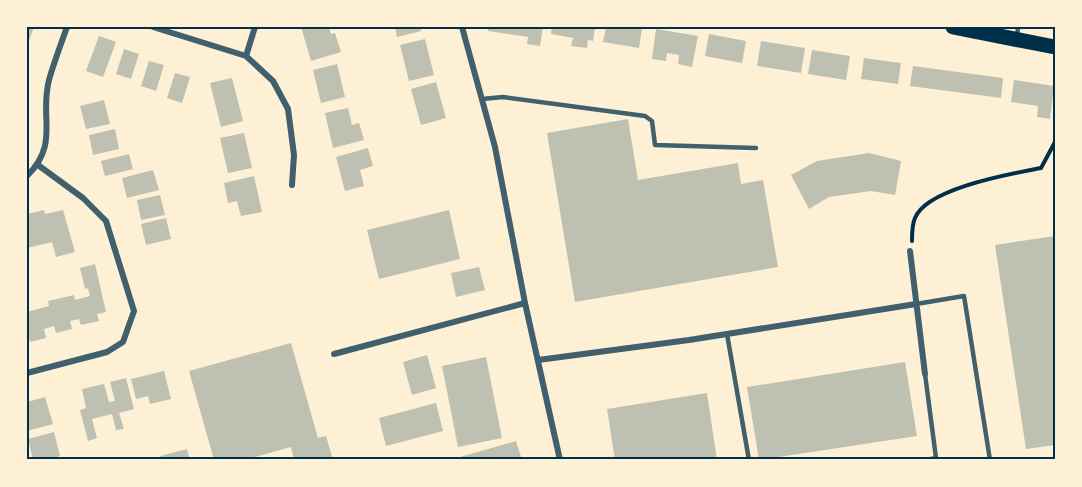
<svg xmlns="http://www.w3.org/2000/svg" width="1082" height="487" viewBox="0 0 1082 487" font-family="'Titillium Web',sans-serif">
  <rect width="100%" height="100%" fill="#fdf0d5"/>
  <path fill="#bec0b2" d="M27 27H34L27 46Z
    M301 27H329L331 34 335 33 341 52 311 61Z
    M395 27H420L421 31 397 37Z
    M488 27H543L540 46 527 44 528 37 488 31Z
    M552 27H595L593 41 588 40 587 48 571 46 573 38 551 34Z
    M606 27H642L639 48 603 42Z
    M656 29 698 36 692 67 678 64 679 55 667 53 666 61 652 59Z
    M709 34 746 41 742 63 705 56Z
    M99 36 116 42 103 77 86 71Z
    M425 39 434 75 409 81 400 45Z
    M761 41 805 48 801 73 757 66Z
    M124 49 139 54 131 79 116 74Z
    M812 50 850 56 846 80 808 74Z
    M864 58 901 63 898 84 861 79Z
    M149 61 164 65 156 91 141 86Z
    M337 64 345 97 321 103 313 70Z
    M913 66 1003 78 1001 98 910 86Z
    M175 73 190 77 182 103 167 98Z
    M232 78 243 121 221 127 210 83Z
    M1014 80 1054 86 1050 119 1037 117 1038 106 1011 102Z
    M436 82 446 118 421 125 411 89Z
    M104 100 110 124 86 129 80 106Z
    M348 108 352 125 359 123 364 140 333 148 325 113Z
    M628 119 638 180 738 163 741 184 763 180 778 267 575 302 547 133Z
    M115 129 119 149 93 155 89 135Z
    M244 133 252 168 228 173 220 138Z
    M368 148 373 166 360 170 364 186 345 191 336 157Z
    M869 153 901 161 895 195 871 191 829 197 809 209 791 175 817 161Z
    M129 154 133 169 105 176 101 161Z
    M153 170 159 190 127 198 122 178Z
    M254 176 262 212 241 216 237 201 228 203 224 183Z
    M160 195 165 215 141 220 137 200Z
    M44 210 45 214 63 210 75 252 56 257 52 242 27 248V214Z
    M449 210 460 259 379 279 367 230Z
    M166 218 171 239 146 245 141 224Z
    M1055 236V445L1026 449 995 245Z
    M95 264 106 312 97 314 99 321 81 325 79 319 70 321 72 329 56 333 54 326 44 329 46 338 30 342 27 330V312L49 306 48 301 74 295 75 300 90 296 88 288 85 289 80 268Z
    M479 267 485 290 456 297 451 273Z
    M291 343 318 438 326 436 333 460H294L291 447 255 457 256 460H214L189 371Z
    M427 355 436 388 412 395 403 362Z
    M486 357 502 438 458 447 442 366Z
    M905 362 917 436 759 460 747 387Z
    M164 371 171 399 150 404 148 396 136 399 131 379Z
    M126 378 134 409 119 413 124 429 116 430 112 414 92 419 97 438 88 441 80 410 86 408 82 389 104 384 109 402 115 401 110 382Z
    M707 393 717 460H615L607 409Z
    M45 397 53 424 27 431V402Z
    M436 403 443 431 386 446 379 418Z
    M54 432 60 456 47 460H33L28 439Z
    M516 441 522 460H453V459Z
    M187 449 190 460H161L160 456Z"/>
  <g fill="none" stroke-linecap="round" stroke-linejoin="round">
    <path stroke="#003049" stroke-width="4" d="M912 241C912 234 912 224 915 218 927 188 1011 174 1041 168L1055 142"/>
    <path stroke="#3f606c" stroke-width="4.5" d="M1017 37 1018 27
      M482 99 503 97 645 116 652 121 655 145 756 148
      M916 304 964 296 990 460
      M727 334 749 460
      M925 374 936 458 926 460"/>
    <path stroke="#3f606c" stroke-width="6" d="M153 27 246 56 273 81 288 109 294 155 292 185
      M462 27 495 147 525 303 560 460
      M246 56 255 27
      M27 176C60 143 39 118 49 80 54 62 61 44 67 27
      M910 251 925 374
      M334 354 525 303
      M538 360 689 340 916 304
      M27 373 107 352 123 342 134 311 106 221 83 198 38 165"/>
    <path stroke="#003049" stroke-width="15" d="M953 27 1055 47"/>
  </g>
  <rect width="1082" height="487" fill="none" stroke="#fdf0d5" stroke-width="57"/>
  <rect x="28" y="28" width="1026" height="430" fill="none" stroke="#003049" stroke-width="2"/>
</svg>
